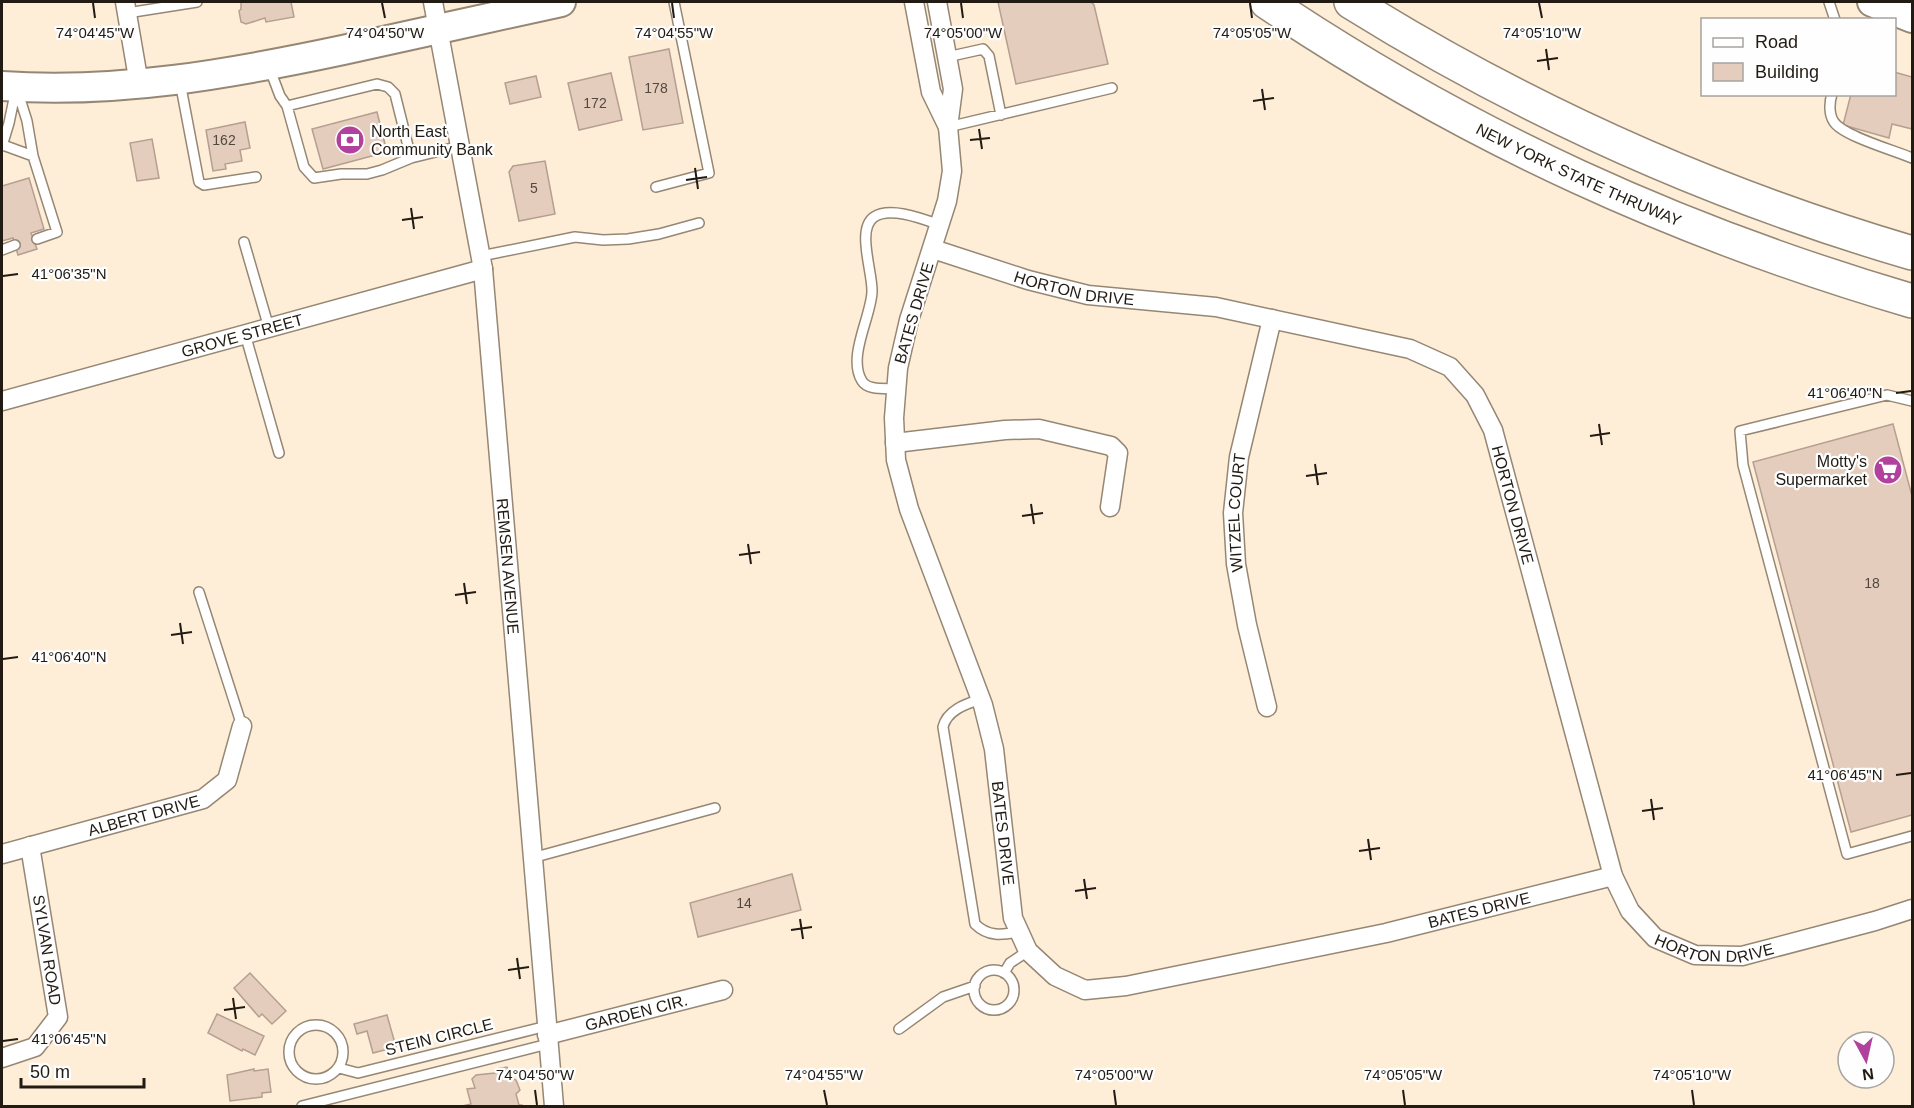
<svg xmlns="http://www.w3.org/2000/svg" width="1914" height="1108" viewBox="0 0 1914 1108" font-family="Arial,sans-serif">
  <rect width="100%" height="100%" fill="#feeed8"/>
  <path fill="#e5cdbe" stroke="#b59f91" stroke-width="1.5" d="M241 2H291L294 17 266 22 265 18 246 24 241 22 239 11 241 9Z
    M998 2H1091L1094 5 1108 64 1016 84Z
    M669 49 683 123 643 130 629 57Z
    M1894 72 1912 77V129L1892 124 1889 138 1843 125 1851 94H1894Z
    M611 73 622 120 579 130 568 83Z
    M536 76 541 97 510 104 505 83Z
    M377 112 387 152 323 169 312 129Z
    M245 122 250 148 240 150 242 161 225 164 226 169 213 171 206 130Z
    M152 139 159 178 137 181 130 143Z
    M545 161 555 214 519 221 509 172 513 166Z
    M29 178 44 229 31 233 37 249 18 255 13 238 2 241V186Z
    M1893 424 1912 496V815L1851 832 1753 462Z
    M792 874 801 910 698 937 690 903Z
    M250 973 286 1011 272 1024 262 1014 259 1017 234 988Z
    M217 1014 264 1036 255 1055 243 1049 242 1051 208 1033Z
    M387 1015 396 1047 373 1053 367 1031 357 1034 354 1024Z
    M507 1067 512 1078 516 1080 520 1090 516 1094 519 1105H522V1106H462L471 1104 467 1089 475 1088 472 1079 476 1075 495 1073 497 1069Z
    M254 1069V1071L268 1069 271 1092 262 1093V1097L230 1101 227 1075Z"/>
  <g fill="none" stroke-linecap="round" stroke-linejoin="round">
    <g stroke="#968774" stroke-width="12">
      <path id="lane" d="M1829 2 1835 20
        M127 13 197 2
        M947 57 983 49 989 56 1001 115
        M269 67 280 96 287 106 304 167 314 178 341 174H367L382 170 411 158 460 146
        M180 82 199 182 204 185 256 177
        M17 89 27 121 33 156 57 232 37 239
        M1832 94C1829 103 1829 115 1834 122 1843 136 1896 151 1912 158
        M287 106 377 84 388 87 395 94 411 158
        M948 127 1112 88
        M3 145 33 156
        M2 146 9 123 16 89
        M656 187 709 173 674 2
        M244 242 269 328
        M2 250 15 245
        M481 256 575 237 603 240 628 239 659 234 699 223
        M245 334 279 453
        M896 389C886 388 868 391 862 381 847 357 871 317 872 292 873 273 856 229 874 217 890 206 923 219 940 225
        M1912 401 1887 395 1740 431 1743 465 1847 854 1912 836
        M199 592 242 726
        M981 699C966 704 947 710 943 727L975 924C988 937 1002 935 1019 932
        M532 858 715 808
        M974 990a20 20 0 1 1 40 0a20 20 0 1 1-40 0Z
        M1004 973 1010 963 1028 951
        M289 1052a27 27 0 1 1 54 0a27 27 0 1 1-54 0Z
        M899 1029 943 997 975 986
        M339 1068 358 1073 547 1026
        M302 1106 548 1044"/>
    </g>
    <g stroke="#968774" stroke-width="21">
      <g id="street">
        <path d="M125 2 139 84"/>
        <path id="s1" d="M433 2 483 269 554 1106"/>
        <path d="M914 2 931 92 948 127"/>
        <path id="s2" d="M937 2 953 89 948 127 952 171 947 201 909 320 898 368 894 418 896 460 909 509 983 705 994 749 1013 918 1028 951 1055 976 1085 990 1126 986 1386 933 1613 876"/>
        <path id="s3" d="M933 249 1028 280 1088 295 1216 307 1410 349 1450 367 1475 395 1493 430 1613 876 1630 911 1655 938 1695 955 1742 956 1875 921 1912 909"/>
        <path id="s4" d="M2 401 483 269"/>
        <path d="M895 443 1005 430 1039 429 1111 446 1118 453 1110 507"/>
        <path id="s5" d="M1267 707 1247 625 1236 564 1233 513 1239 457 1272 319"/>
        <path id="s6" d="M2 854 203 799 227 780 242 726"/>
        <path id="s7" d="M547 1035 723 990"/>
        <path d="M2 1058 35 1047 58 1017 30 846"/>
      </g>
    </g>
    <g stroke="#968774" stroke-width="32">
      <path id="primary" d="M1872 2 1912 18
        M2 86C118 94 230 74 343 50 416 34 488 18 561 2"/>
    </g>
    <g stroke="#968774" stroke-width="36">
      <g id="highway">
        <path id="s8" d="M1267 2C1468 137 1680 233 1912 301"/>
        <path d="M1351 2C1526 111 1714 195 1912 253"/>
      </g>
    </g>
    <use href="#lane" stroke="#fff" stroke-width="9"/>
    <use href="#street" stroke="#fff" stroke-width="18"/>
    <use href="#primary" stroke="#fff" stroke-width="28"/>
    <use href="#highway" stroke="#fff" stroke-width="33"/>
  </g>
  <path fill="none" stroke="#211b13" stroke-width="2" d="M93 3 95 18M382 3 385 18M672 3 674 18M961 3 963 18M1250 3 1252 18M1539 3 1542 18M1546 49 1549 70M1537 61 1558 58M1262 89 1265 110M1253 101 1274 98M979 129 982 149M970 140 990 138M695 168 698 189M686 180 707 177M411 208 414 229M402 220 423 217M3 276 18 274M1896 393 1911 391M1599 424 1602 445M1590 436 1610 433M1315 464 1318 485M1306 476 1327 473M1031 504 1034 524M1022 516 1043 513M748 544 751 564M739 555 760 552M464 583 467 604M455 595 476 592M180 623 183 644M171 635 192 632M3 659 18 657M1896 775 1911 773M1651 799 1654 820M1642 811 1663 808M1368 839 1371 860M1359 851 1380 848M1084 879 1087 899M1075 891 1096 888M800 919 803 939M791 930 812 927M517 958 520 979M508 970 529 967M233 998 236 1019M224 1010 245 1007M3 1041 18 1039M535 1090 537 1105M824 1090 827 1105M1114 1090 1116 1105M1403 1090 1405 1105M1692 1090 1694 1105"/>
  <defs>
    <g id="bank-disc" transform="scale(1.5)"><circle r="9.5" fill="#b2419d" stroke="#fefefe"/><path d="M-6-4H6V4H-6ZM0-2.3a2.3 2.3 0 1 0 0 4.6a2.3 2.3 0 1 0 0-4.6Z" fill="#fff"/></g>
    <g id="supermarket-disc" transform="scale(1.5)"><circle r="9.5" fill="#b2419d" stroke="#fefefe"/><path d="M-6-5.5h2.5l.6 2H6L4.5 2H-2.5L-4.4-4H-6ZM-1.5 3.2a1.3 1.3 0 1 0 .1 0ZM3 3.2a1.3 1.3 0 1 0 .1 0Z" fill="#fff"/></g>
  </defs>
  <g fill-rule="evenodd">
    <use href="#bank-disc" x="350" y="140"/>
    <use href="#supermarket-disc" x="1888" y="470"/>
  </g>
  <g text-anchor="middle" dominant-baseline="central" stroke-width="4.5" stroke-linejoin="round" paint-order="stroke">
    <g font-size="14" fill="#52483e">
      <text x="656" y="88">178</text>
      <text x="595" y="103">172</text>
      <text x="224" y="140">162</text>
      <text x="534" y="188">5</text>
      <text x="1872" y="583">18</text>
      <text x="744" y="903">14</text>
    </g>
    <g font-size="16" fill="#211b13" stroke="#fefefe" text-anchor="start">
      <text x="371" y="131">North East<tspan x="371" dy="18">Community Bank</tspan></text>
      <text x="1867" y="461" text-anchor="end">Motty's<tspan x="1867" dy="18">Supermarket</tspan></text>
    </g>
    <g font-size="16" fill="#211b13" stroke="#fefefe">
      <text stroke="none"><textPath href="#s8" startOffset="357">NEW YORK STATE THRUWAY</textPath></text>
      <text stroke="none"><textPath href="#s3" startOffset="147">HORTON DRIVE</textPath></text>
      <text transform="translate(914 313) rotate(-74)">BATES DRIVE</text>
      <text stroke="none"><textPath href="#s4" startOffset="249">GROVE STREET</textPath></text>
      <text stroke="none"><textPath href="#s3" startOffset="687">HORTON DRIVE</textPath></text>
      <text stroke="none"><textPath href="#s5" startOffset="198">WITZEL COURT</textPath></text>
      <text stroke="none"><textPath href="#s1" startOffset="570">REMSEN AVENUE</textPath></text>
      <text stroke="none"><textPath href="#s6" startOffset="147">ALBERT DRIVE</textPath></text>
      <text stroke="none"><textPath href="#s2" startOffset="858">BATES DRIVE</textPath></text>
      <text stroke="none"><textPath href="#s2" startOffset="1452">BATES DRIVE</textPath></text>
      <text stroke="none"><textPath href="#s3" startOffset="1209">HORTON DRIVE</textPath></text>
      <text transform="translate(47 950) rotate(81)">SYLVAN ROAD</text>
      <text stroke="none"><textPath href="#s7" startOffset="92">GARDEN CIR.</textPath></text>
      <text transform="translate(439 1037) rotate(-14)">STEIN CIRCLE</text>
    </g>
  </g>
  <g font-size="15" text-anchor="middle" fill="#211b13" stroke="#fefefe" stroke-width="4.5" stroke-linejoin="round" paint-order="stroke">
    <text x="95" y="38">74°04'45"W</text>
    <text x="385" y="38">74°04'50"W</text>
    <text x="674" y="38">74°04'55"W</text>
    <text x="963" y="38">74°05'00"W</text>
    <text x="1252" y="38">74°05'05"W</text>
    <text x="1542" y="38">74°05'10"W</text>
    <text x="69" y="279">41°06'35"N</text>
    <text x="1845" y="398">41°06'40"N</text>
    <text x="69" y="662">41°06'40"N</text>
    <text x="1845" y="780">41°06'45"N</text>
    <text x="69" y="1044">41°06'45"N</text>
    <text x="535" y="1080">74°04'50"W</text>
    <text x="824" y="1080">74°04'55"W</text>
    <text x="1114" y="1080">74°05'00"W</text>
    <text x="1403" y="1080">74°05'05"W</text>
    <text x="1692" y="1080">74°05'10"W</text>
  </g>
  <rect width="1914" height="1108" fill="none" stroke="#211b13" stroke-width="6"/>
  <rect x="1701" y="18" width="195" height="78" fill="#fefefe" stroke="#a6a3a0" stroke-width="1.5"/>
  <rect x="1713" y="38" width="30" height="9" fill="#ffffff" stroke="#a6a3a0" stroke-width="1.5"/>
  <text x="1755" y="48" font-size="18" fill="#211b13">Road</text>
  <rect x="1713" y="63" width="30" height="18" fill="#e5cdbe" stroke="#a6a3a0" stroke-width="1.5"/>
  <text x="1755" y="78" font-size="18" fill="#211b13">Building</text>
  <g transform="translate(1866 1060) rotate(172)"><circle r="28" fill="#fefefe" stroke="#a6a3a0" stroke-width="1.5"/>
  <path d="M0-4.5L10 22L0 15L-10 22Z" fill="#b2419d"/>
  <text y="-9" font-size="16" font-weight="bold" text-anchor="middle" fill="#211b13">N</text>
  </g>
  <path d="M21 1078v9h123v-9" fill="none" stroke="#211b13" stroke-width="3"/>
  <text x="30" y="1078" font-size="18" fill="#211b13" stroke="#fefefe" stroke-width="4.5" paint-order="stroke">50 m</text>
</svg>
